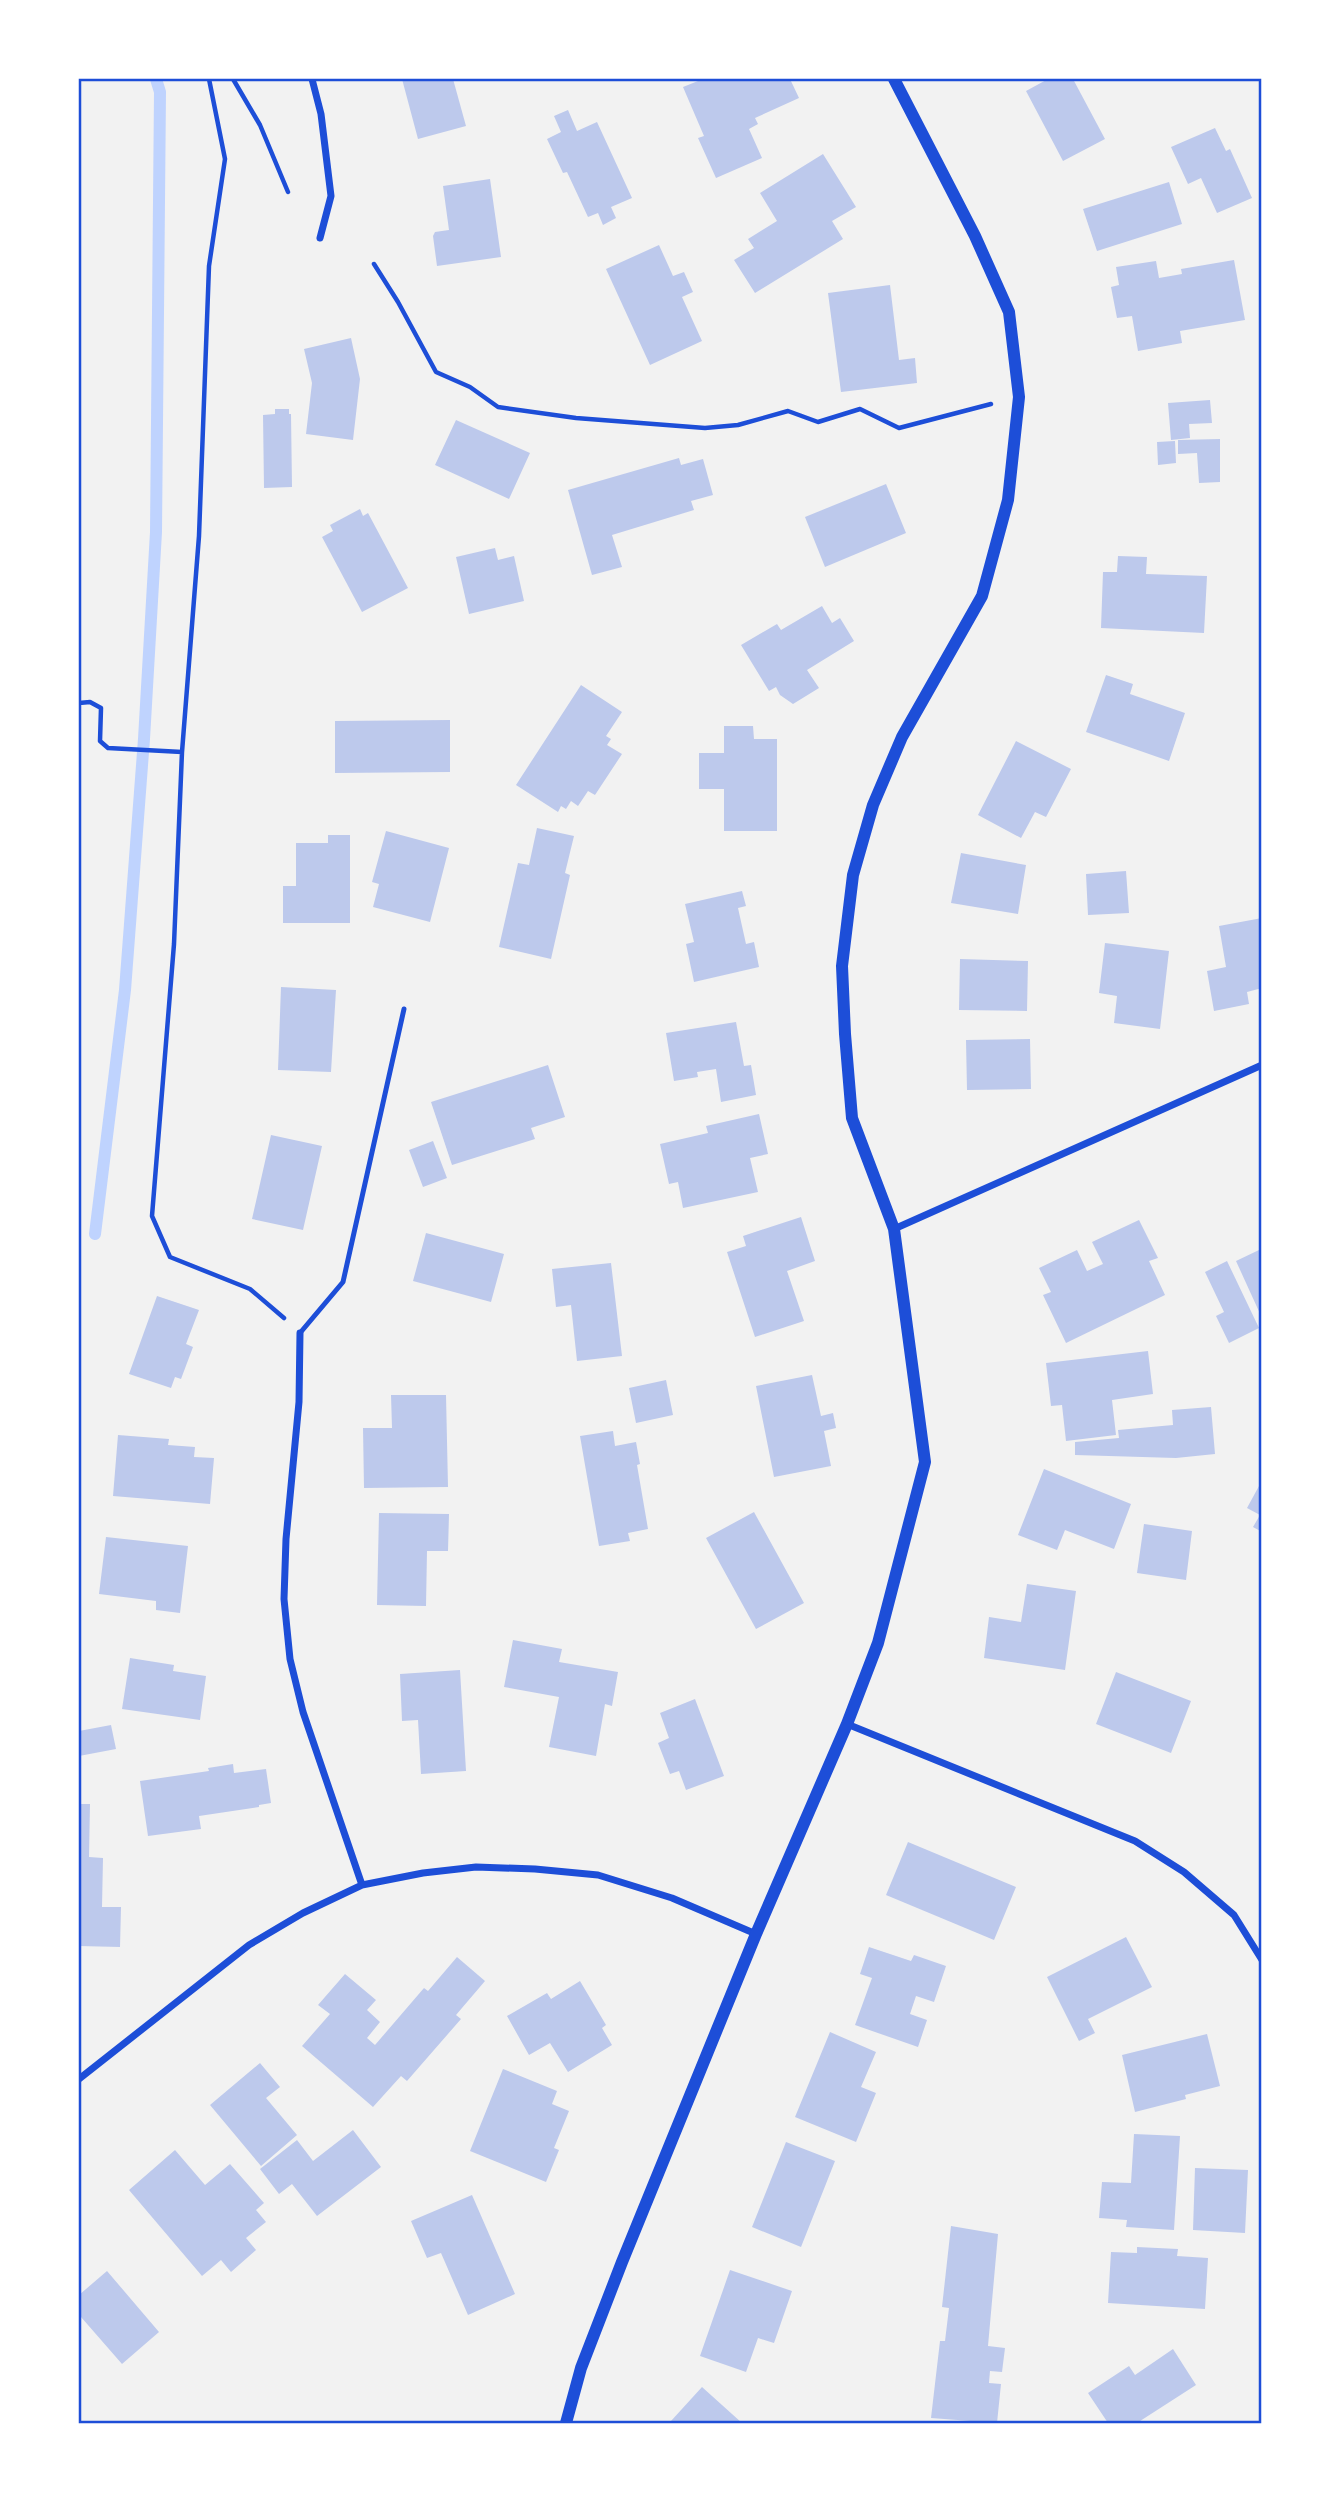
<svg xmlns="http://www.w3.org/2000/svg" width="1341" height="2502" viewBox="0 0 1341 2502" font-family="Raleway,sans-serif">
  <rect width="100%" height="100%" fill="#f2f2f2"/>
  <g fill="none" stroke-linecap="round" stroke-linejoin="round">
    <path stroke="#bfd3fe" stroke-width="12" d="M95 1234 125 990 144 739 156 532 160 92 156 79"/>
  </g>
  <path fill="#bdc9ec" d="M402 79H453L466 126 418 139Z
    M703 79H790L799 98 755 118 758 124 749 129 762 158 716 178 698 138 704 136 683 87Z
    M1048 79H1073L1105 139 1063 161 1026 91Z
    M568 110 577 131 597 122 632 198 611 207 616 218 603 225 598 213 588 217 567 172 563 173 547 139 561 132 554 116Z
    M1215 128 1226 151 1230 149 1252 198 1217 213 1201 178 1188 184 1171 147Z
    M823 154 856 207 832 221 843 239 755 293 734 260 754 248 748 239 777 221 760 193Z
    M490 179 501 257 437 266 433 236 435 232 449 230 443 186Z
    M1169 182 1182 224 1097 251 1083 209Z
    M659 245 673 276 684 272 693 292 682 297 702 341 650 365 606 269Z
    M1234 260 1245 320 1180 331 1182 343 1138 351 1132 316 1117 318 1111 287 1119 285 1116 267 1156 261 1159 278 1182 274 1181 269Z
    M890 285 899 360 915 358 917 383 841 392 828 293Z
    M351 338 360 379 353 440 306 434 312 383 304 349Z
    M1210 400 1212 423 1189 424 1190 438 1171 440 1168 403Z
    M275 409H289V414H291L292 487 264 488 263 415 275 414Z
    M456 420 530 453 509 499 435 465Z
    M1220 439V482L1199 483 1197 453 1178 454V440Z
    M1175 441 1176 463 1158 465 1157 442Z
    M679 458 681 465 703 459 713 495 691 501 694 510 612 535 622 567 592 575 568 490Z
    M886 484 906 533 825 567 805 517Z
    M360 509 363 516 368 513 408 588 362 612 322 537 333 531 330 525Z
    M495 548 498 560 514 556 524 601 469 614 456 557Z
    M1118 556 1147 557 1146 574 1207 576 1204 633 1101 628 1103 572H1117Z
    M822 606 832 623 840 618 854 641 807 670 819 688 793 704 780 695 776 687 769 691 741 645 777 624 781 630Z
    M1106 675 1133 684 1130 694 1185 713 1169 761 1086 732Z
    M581 685 622 712 606 736 611 739 607 745 622 754 595 795 588 791 578 806 571 801 566 809 561 806 558 812 516 785Z
    M450 720V772L335 773V721Z
    M724 726H753L754 739H777V831H724V789H699V753H724Z
    M1016 741 1071 769 1046 817 1035 812 1021 838 978 815Z
    M537 828 574 836 565 873 570 875 551 959 499 947 518 863 529 865Z
    M386 831 449 848 430 922 373 907 379 884 372 882Z
    M328 835H350V923H283V886H296V843H328Z
    M961 853 1026 865 1018 914 951 903Z
    M1126 871 1129 913 1088 915 1086 874Z
    M742 891 746 906 738 908 746 944 754 942 759 967 694 982 686 944 694 942 685 904Z
    M1262 918V969L1260 970 1262 988 1247 992 1249 1004 1214 1011 1207 971 1226 967 1219 926Z
    M1105 943 1169 951 1160 1029 1114 1023 1117 996 1099 993Z
    M960 959 1028 961 1027 1011 959 1010Z
    M281 987 336 990 331 1072 278 1070Z
    M736 1022 744 1066 751 1065 756 1095 721 1102 716 1069 697 1072 698 1077 674 1081 666 1033Z
    M1030 1039 1031 1089 967 1090 966 1040Z
    M548 1065 565 1117 531 1128 535 1139 452 1165 431 1102Z
    M759 1114 768 1154 750 1158 758 1192 683 1208 678 1182 669 1184 660 1144 708 1133 706 1126Z
    M271 1135 322 1146 303 1230 252 1219Z
    M433 1141 447 1178 423 1187 409 1150Z
    M801 1217 815 1261 787 1271 804 1321 755 1337 727 1252 746 1246 743 1236Z
    M1139 1220 1158 1258 1149 1261 1165 1295 1066 1343 1043 1295 1051 1292 1039 1268 1077 1250 1087 1271 1103 1264 1092 1242Z
    M426 1233 504 1254 491 1302 413 1281Z
    M1259 1250 1262 1257V1318L1236 1261Z
    M1227 1261 1259 1328 1229 1343 1216 1316 1224 1312 1205 1272Z
    M611 1263 622 1356 577 1361 571 1305 556 1307 552 1269Z
    M157 1296 199 1310 186 1344 193 1347 181 1379 175 1377 171 1388 129 1374Z
    M1148 1351 1153 1394 1112 1400 1116 1435 1066 1441 1062 1405 1051 1406 1046 1363Z
    M812 1375 821 1416 833 1413 836 1428 824 1431 831 1466 774 1477 756 1386Z
    M666 1380 673 1415 636 1423 629 1388Z
    M391 1395H446L448 1487 364 1488 363 1428H392Z
    M1211 1407 1215 1454 1176 1458 1075 1455V1442L1119 1438 1118 1430 1173 1425 1172 1410Z
    M613 1431 615 1446 636 1442 640 1464 637 1465 648 1529 628 1533 630 1541 599 1546 580 1436Z
    M118 1435 169 1439 168 1445 195 1447 194 1457 214 1458 210 1504 113 1496Z
    M1044 1469 1131 1504 1114 1549 1065 1530 1057 1550 1018 1535Z
    M1262 1485V1532L1253 1527 1260 1515 1247 1508 1259 1486Z
    M754 1512 804 1603 756 1629 706 1538Z
    M379 1513 449 1514 448 1551H427L426 1606 377 1605Z
    M1144 1524 1192 1531 1186 1580 1137 1573Z
    M106 1537 188 1546 180 1613 156 1610V1601L99 1594Z
    M1027 1584 1076 1591 1065 1670 984 1658 989 1617 1021 1622Z
    M513 1640 562 1649 559 1662 618 1672 612 1706 605 1704 596 1756 549 1747 559 1697 504 1687Z
    M130 1658 174 1665 173 1671 206 1676 200 1720 122 1709Z
    M460 1670 466 1771 421 1774 418 1720 402 1721 400 1674Z
    M1116 1672 1191 1701 1171 1753 1096 1724Z
    M695 1699 724 1776 686 1790 679 1771 670 1774 658 1743 669 1738 660 1713Z
    M111 1725 116 1749 79 1756V1731Z
    M233 1764 234 1773 266 1769 271 1803 259 1805V1807L199 1816 201 1829 148 1836 140 1781 209 1771 208 1768Z
    M79 1804H90L89 1857 103 1858 102 1907H121L120 1947 79 1946Z
    M908 1842 1016 1887 994 1940 886 1895Z
    M1126 1937 1152 1987 1088 2019 1095 2033 1079 2041 1047 1977Z
    M869 1947 911 1961 914 1955 946 1966 934 2002 916 1996 910 2014 927 2020 918 2047 855 2025 872 1978 860 1974Z
    M457 1957 485 1981 456 2015 461 2019 407 2081 401 2076 373 2107 302 2046 330 2014 318 2005 345 1974 376 2000 367 2010 380 2022 367 2038 375 2045 424 1988 428 1991Z
    M580 1981 606 2025 602 2028 612 2045 568 2072 550 2043 529 2055 507 2016 547 1993 551 1999Z
    M830 2032 876 2052 861 2087 876 2093 856 2142 795 2117Z
    M1207 2034 1220 2086 1185 2095 1186 2099 1135 2112 1122 2055Z
    M260 2063 280 2087 266 2098 297 2135 261 2166 210 2105Z
    M503 2069 557 2091 552 2104 569 2111 554 2148 559 2150 546 2182 470 2151Z
    M353 2130 381 2167 317 2216 292 2184 279 2194 260 2169 297 2140 313 2161Z
    M1134 2134 1180 2136 1174 2230 1126 2227 1127 2220 1099 2218 1102 2182 1131 2183Z
    M786 2142 835 2161 801 2247 752 2227Z
    M175 2150 205 2185 230 2164 264 2203 256 2210 266 2222 246 2238 256 2250 231 2272 221 2260 202 2276 129 2190Z
    M1195 2168 1248 2170 1245 2233 1193 2230Z
    M472 2195 515 2294 468 2315 441 2253 427 2258 411 2221Z
    M951 2226 998 2234 988 2346 1005 2348 1002 2372 990 2371 989 2383 1001 2384 997 2423 931 2418 940 2341H945L949 2308 942 2307Z
    M1137 2247 1178 2249 1177 2256 1208 2258 1205 2309 1108 2303 1111 2252 1137 2253Z
    M730 2270 792 2291 774 2343 758 2338 746 2372 700 2356Z
    M107 2271 159 2332 122 2364 81 2317 79 2319V2295Z
    M1173 2349 1196 2385 1137 2423H1108L1088 2393 1129 2366 1135 2375Z
    M702 2387 742 2423H674L671 2421Z"/>
  <g fill="none" stroke-linecap="round" stroke-linejoin="round">
    <path stroke="#1d4ed8" stroke-width="4.5" d="M209 79 225 159 209 266 199 536 182 752 174 944 152 1216 170 1257 250 1289 284 1318
      M233 79 260 125 288 192
      M374 264 398 302 436 372 470 387 498 407 576 418 705 428 738 425 788 411 818 422 860 409 899 428 991 404
      M79 703 90 702 101 708 100 741 108 748 182 752"/>
    <path stroke="#1d4ed8" stroke-width="5" d="M300 1333 343 1282 404 1009"/>
    <path stroke="#1d4ed8" stroke-width="7" d="M312 79 321 114 331 196 320 238
      M894 1229 1262 1065
      M300 1333 299 1402 286 1539 284 1599 290 1659 303 1712 362 1885
      M847 1724 1135 1841 1184 1872 1234 1915 1262 1960
      M79 2079 249 1945 303 1913 362 1885 423 1873 476 1867 535 1869 598 1875 672 1898 756 1934"/>
    <path stroke="#1d4ed8" stroke-width="12" d="M566 2423 581 2368 622 2262 756 1934 847 1724 878 1643 925 1462 894 1229 852 1118 845 1034 842 966 853 875 873 805 902 737 982 596 1008 500 1019 397 1009 312 975 236 894 79"/>
  </g>
  <rect width="1341" height="2502" fill="none" stroke="#ffffff" stroke-width="161"/>
  <rect x="80" y="80" width="1180" height="2342" fill="none" stroke="#1d4ed8" stroke-width="2.5"/>
</svg>
